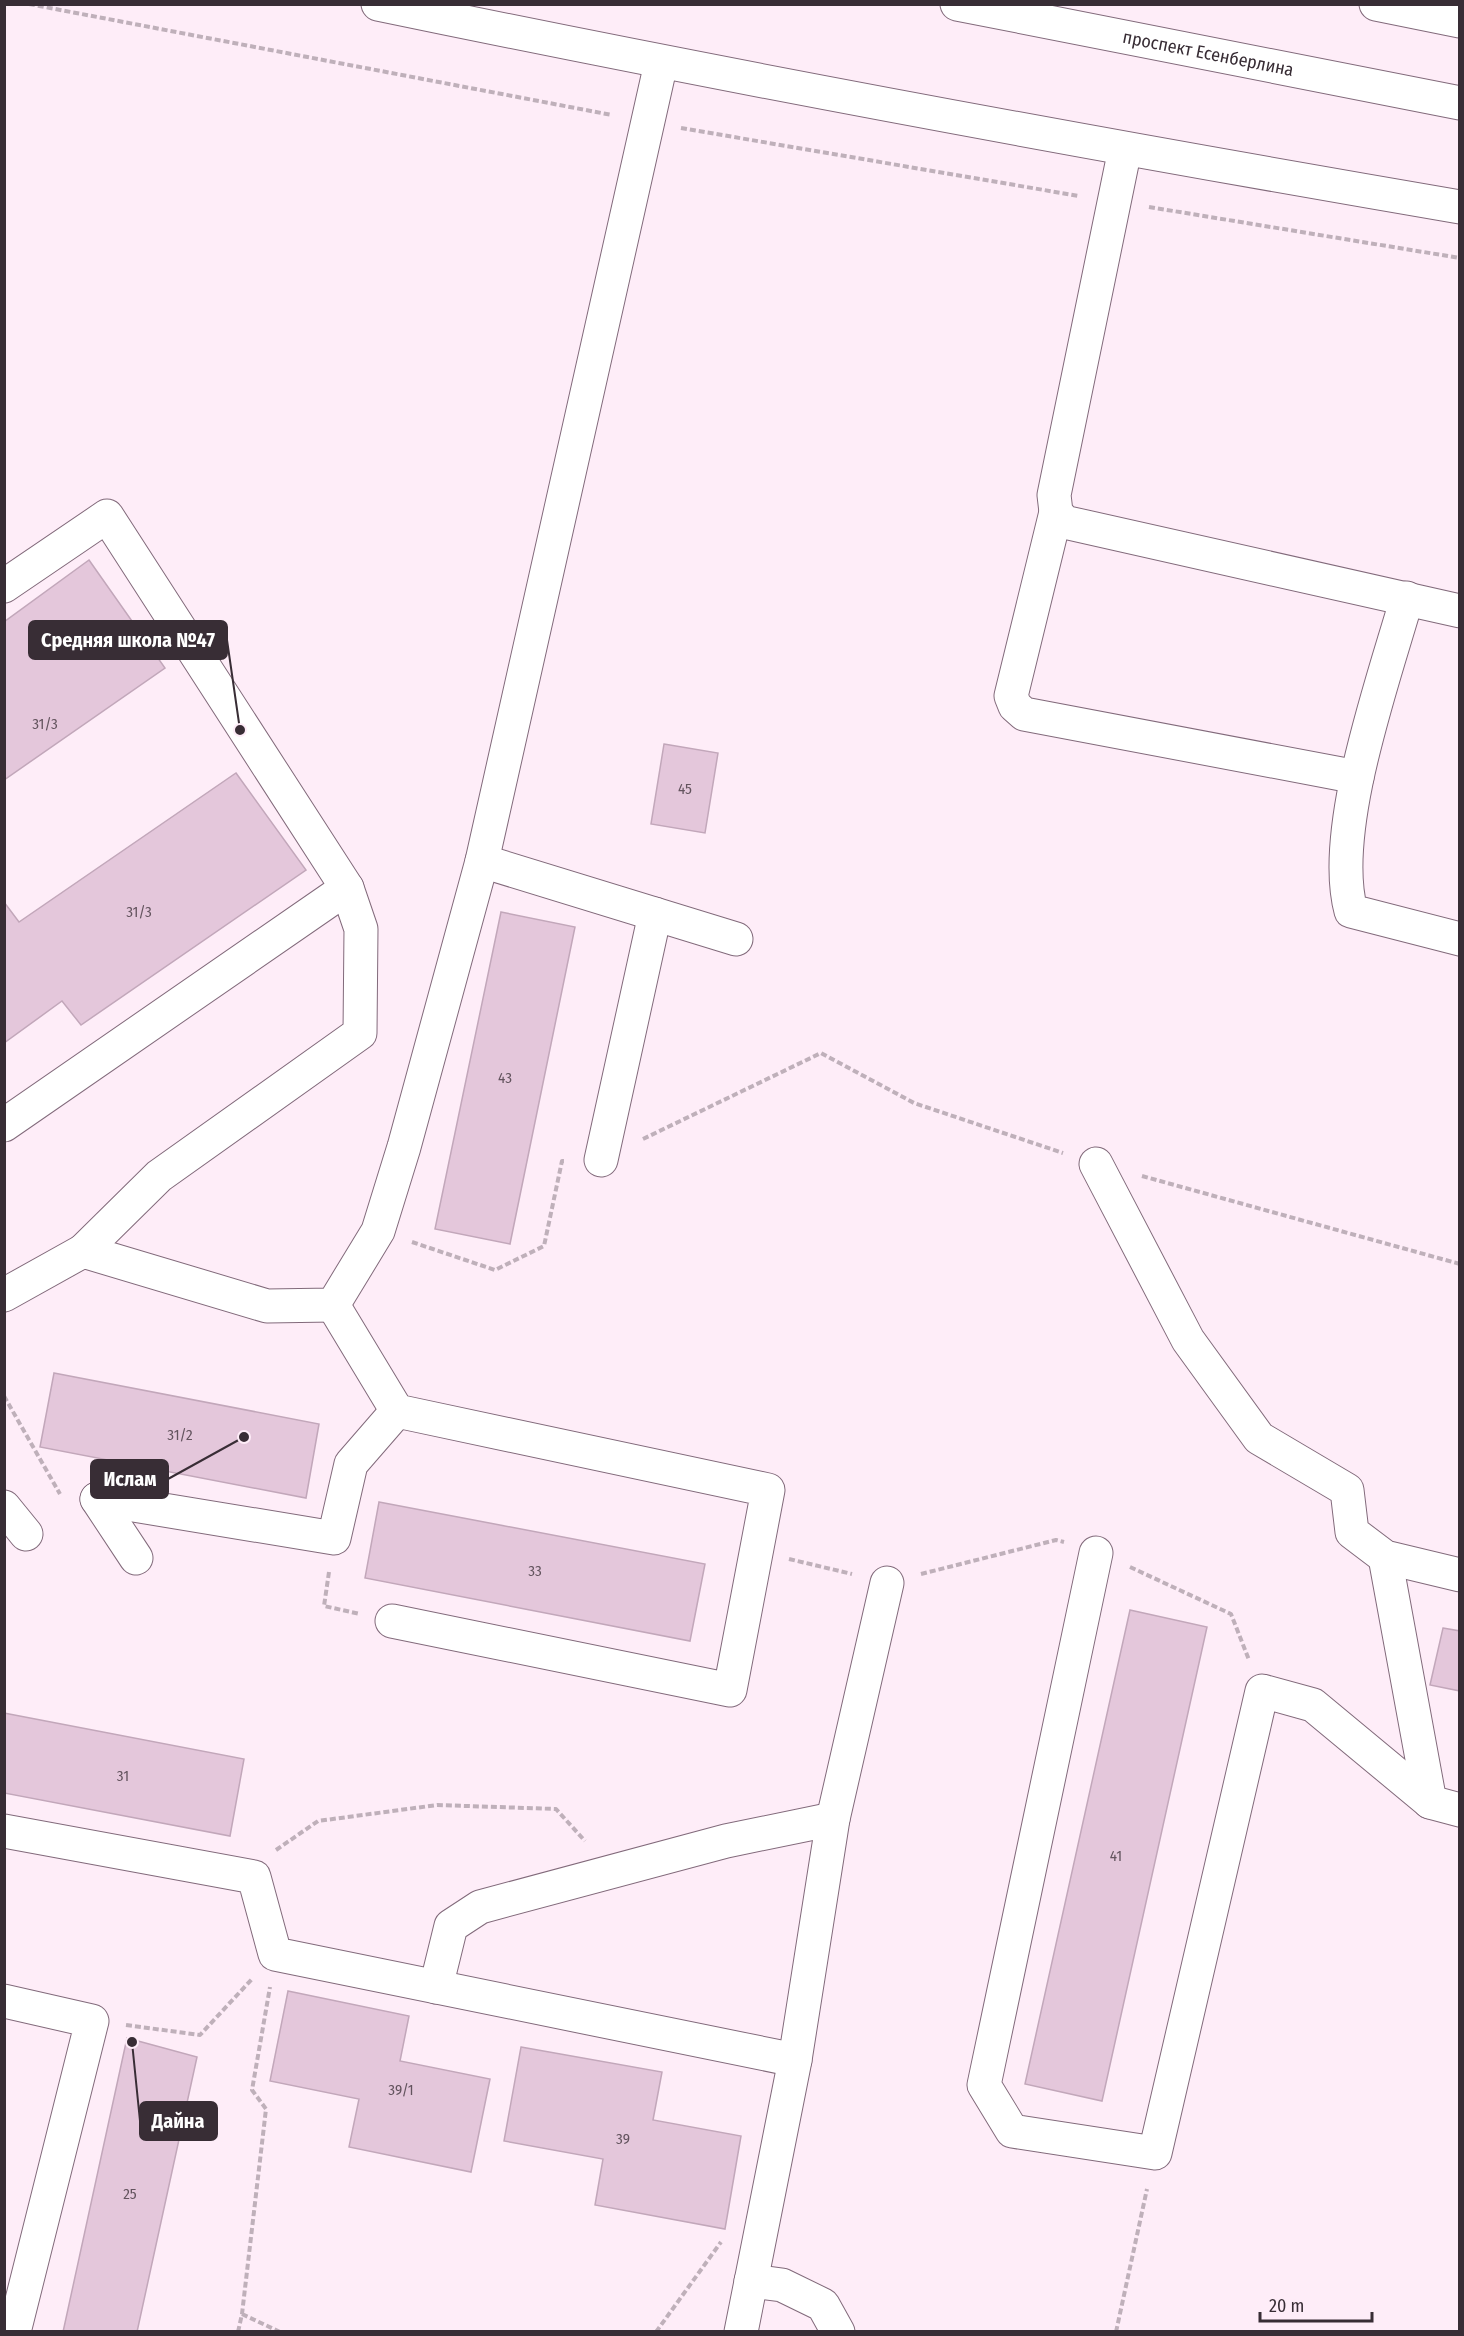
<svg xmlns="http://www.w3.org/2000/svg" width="1464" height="2336" viewBox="0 0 1464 2336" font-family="'Fira Sans Condensed',sans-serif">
  <rect width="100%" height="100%" fill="#feedf8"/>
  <path fill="#e4c7db" stroke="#c2a7ba" stroke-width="1.5" d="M89 560 165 668 4 780V622Z
    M664 744 718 753 705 833 651 824Z
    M236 773 306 870 81 1025 62 1001 4 1043V902L19 922Z
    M501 912 575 927 510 1244 435 1229Z
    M54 1373 319 1424 306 1498 40 1447Z
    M379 1502 705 1564 690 1641 365 1578Z
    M1130 1610 1207 1627 1102 2101 1025 2084Z
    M1443 1628 1460 1631V1691L1430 1685Z
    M4 1713 244 1759 230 1836 4 1793Z
    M288 1991 409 2016 400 2061 490 2079 471 2172 349 2147 359 2099 270 2081Z
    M127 2038 197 2057 137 2332H63Z
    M521 2047 662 2072 653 2120 741 2136 725 2229 595 2205 603 2159 504 2141Z"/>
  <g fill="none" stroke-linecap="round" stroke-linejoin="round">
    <g stroke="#826a7b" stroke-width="35">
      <g id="minor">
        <path d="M378 4C738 79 1098 145 1460 207"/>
        <path id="s1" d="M957 4 1460 103"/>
        <path d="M1376 4 1460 21"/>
        <path d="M1125 149 1054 495 1056 512 1064 522 1460 611"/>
        <path d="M1056 512 1011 696 1015 706 1024 714 1357 777"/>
        <path d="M4 586 107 516 347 888 361 929 360 1033 159 1176 83 1251"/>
        <path d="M1407 598C1384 679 1329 831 1351 911L1460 939"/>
        <path d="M482 861 736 939"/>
        <path d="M4 1125 347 888"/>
        <path d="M601 1160 655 914"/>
        <path d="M1096 1164 1188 1340 1259 1438 1347 1490 1352 1532 1385 1557 1460 1575"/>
        <path d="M4 1295 83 1251 267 1306 333 1305 378 1231 404 1147 482 861 661 63"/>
        <path d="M333 1305 397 1411 768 1490 730 1690 392 1621"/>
        <path d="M97 1499 334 1538 351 1464 397 1411"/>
        <path d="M97 1499 136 1558"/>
        <path d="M4 1507 26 1534"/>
        <path d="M1096 1553 984 2085 1012 2131 1155 2153 1262 1691 1313 1705 1430 1802"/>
        <path d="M1385 1557 1430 1802 1460 1810"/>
        <path d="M4 1831 254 1877 275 1954 795 2060"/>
        <path d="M436 1987 451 1926 480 1907 726 1841 833 1819"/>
        <path d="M4 2001 92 2021 14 2332"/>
        <path d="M751 2281 782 2285 823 2305 838 2332"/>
        <path d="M741 2332 795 2060 833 1819 887 1583"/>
      </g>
    </g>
    <path stroke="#bfb0ba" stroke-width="4" stroke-dasharray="6 3" stroke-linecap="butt" d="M29 4 612 115
      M681 128 1079 196
      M1149 207 1460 258
      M643 1139 821 1053 914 1103 1063 1153
      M1142 1176 1460 1264
      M412 1242 495 1270 544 1246 562 1161H566
      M4 1396 60 1494
      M789 1559 852 1574
      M1130 1567 1231 1614 1249 1660
      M329 1572 324 1606 360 1614
      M921 1574 1056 1540 1064 1542
      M276 1850 318 1821 437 1805 556 1809 585 1841
      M126 2025 200 2035 252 1979
      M242 2314 280 2332
      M238 2332 242 2314 266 2109 252 2090 270 1987
      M656 2332 721 2242
      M1116 2332 1147 2189"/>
    <use href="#minor" stroke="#fff" stroke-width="33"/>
  </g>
  <g text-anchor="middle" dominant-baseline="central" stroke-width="5" stroke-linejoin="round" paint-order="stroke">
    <g font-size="15" fill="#63545e">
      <text x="45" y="724">31/3</text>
      <text x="685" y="789">45</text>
      <text x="139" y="912">31/3</text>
      <text x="505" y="1078">43</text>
      <text x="180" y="1435">31/2</text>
      <text x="535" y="1571">33</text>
      <text x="123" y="1776">31</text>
      <text x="1116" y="1856">41</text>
      <text x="401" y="2090">39/1</text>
      <text x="623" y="2139">39</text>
      <text x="130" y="2194">25</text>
    </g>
    <g font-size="18" fill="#382d35" stroke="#feedf8">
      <text stroke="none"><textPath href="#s1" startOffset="256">проспект Есенберлина</textPath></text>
    </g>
  </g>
  <path fill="none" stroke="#382d35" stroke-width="2" d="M240 730L227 640M244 1437L168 1479M132 2042L140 2121"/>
  <g fill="#382d35" stroke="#feedf8" stroke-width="2">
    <circle cx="240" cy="730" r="6"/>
    <circle cx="244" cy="1437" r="6"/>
    <circle cx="132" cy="2042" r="6"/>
  </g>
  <g fill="#382d35" stroke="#382d35" stroke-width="2">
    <rect x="29" y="621" width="198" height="38" rx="6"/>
    <rect x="91" y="1460" width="77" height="38" rx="6"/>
    <rect x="140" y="2102" width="77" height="38" rx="6"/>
  </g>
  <g font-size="20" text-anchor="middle" font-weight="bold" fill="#fff">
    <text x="128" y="647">Средняя школа №47</text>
    <text x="130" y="1486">Ислам</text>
    <text x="178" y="2128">Дайна</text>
  </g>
  <rect width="1464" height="2336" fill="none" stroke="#382d35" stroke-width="12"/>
  <path d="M1260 2312v9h112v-9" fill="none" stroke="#382d35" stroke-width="3"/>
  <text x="1269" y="2312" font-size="18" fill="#382d35" stroke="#feedf8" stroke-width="4.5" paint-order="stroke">20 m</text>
</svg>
